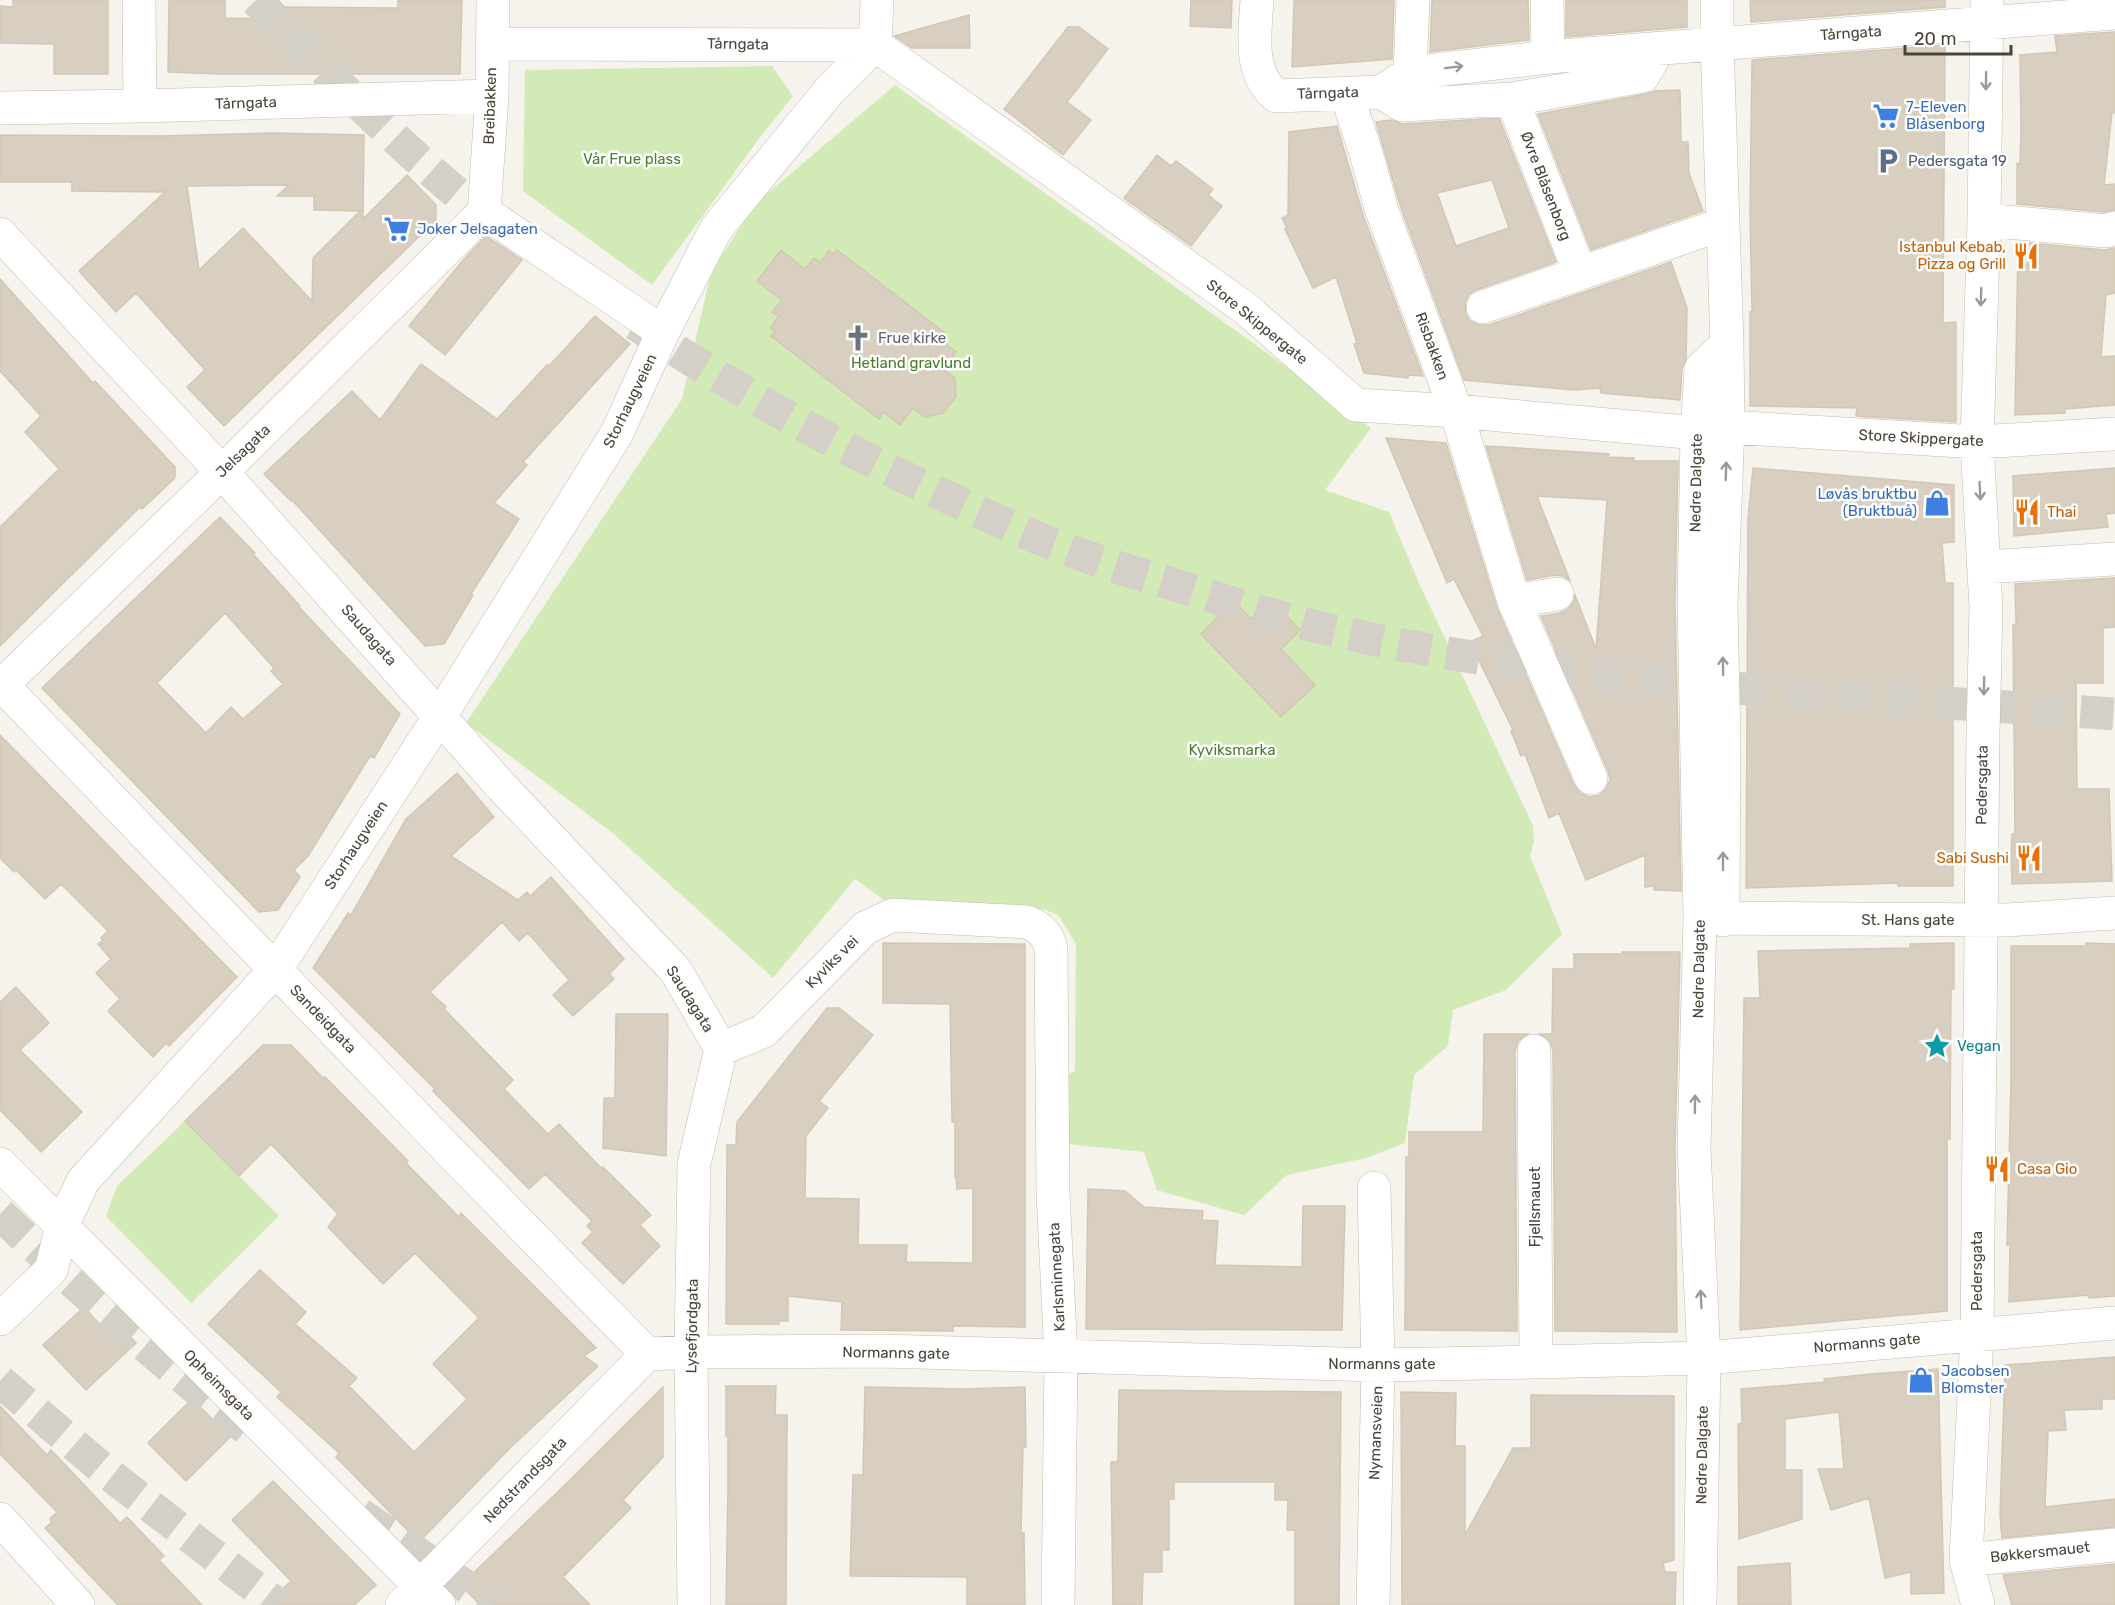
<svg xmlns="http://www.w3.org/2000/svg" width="2115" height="1605" viewBox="0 0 2115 1605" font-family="Rubik,sans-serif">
  <rect width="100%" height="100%" fill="#f6f3ec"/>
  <path fill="#d2eab5" d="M772 66 793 96 761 136 652 285 523 191 525 70Z
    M895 85 1371 428 1325 490 1389 512 1419 583 1533 826 1534 842 1530 856 1562 934 1506 990 1453 1010 1448 1046 1414 1075 1405 1143 1366 1158 1287 1175 1244 1215 1157 1190 1144 1152 1059 1143 1061 1077 1075 1071 1076 944 1059 916 1046 910 1030 907 889 904 855 879 773 978 615 835 466 723 682 399 711 272 756 203Z
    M185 1121 279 1216 191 1303 106 1216 117 1186Z"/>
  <path fill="#d8cfc1" stroke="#d3c7b4" stroke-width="1.5" fill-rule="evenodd" d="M13 0H108V74H54V44L0 43V6L13 7Z
    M169 0H225V18L282 19 283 7 398 8V0H462L460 74H221L168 72Z
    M1191 0H1232L1231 28 1190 26Z
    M1296 0H1394L1392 59 1292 67 1294 1Z
    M1432 0H1528L1529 40 1430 52Z
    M1566 0H1687V27L1566 37Z
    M1750 0H1945V7L1751 22Z
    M969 15 970 48H912L894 36Z
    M1068 27H1079L1108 49 1067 102 1091 120 1063 155 1004 109Z
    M2115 32V113H2112L2104 185 2115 184V210L2104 212 2017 204V163L2020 164 2021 129 2020 55 2057 52 2055 36Z
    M1945 45 1943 323 1956 322V422L1856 416 1857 408 1750 406V312H1752L1750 212 1752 60Z
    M1680 90 1681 142H1688L1689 173 1703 211 1591 250 1538 114 1646 94 1655 91Z
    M1499 118 1556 262 1476 290 1469 294 1465 303 1466 314 1470 321 1479 325H1489L1671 262 1687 308 1686 360 1682 368 1680 400 1601 393 1600 388 1574 390 1464 380 1400 205 1376 122 1391 120 1403 124ZM1492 180 1509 228 1456 246 1437 193Z
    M1337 126 1364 218 1423 376 1408 375V378L1364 373 1354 344 1357 343 1336 277 1313 288 1285 229 1287 228 1282 218 1288 215 1289 132Z
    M273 133 364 135 363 219 407 175 436 205V220L224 426 187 387 205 370 136 293 116 312 79 271 165 192 72 191V182H0V135L158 136ZM289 185 277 196H314V210L360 211 313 258 312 301 243 228 199 270 187 186Z
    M1157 155 1171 166 1176 161 1213 189 1208 195 1222 206 1191 246 1124 198Z
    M486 236 522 260 445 355 409 326 464 259Z
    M2018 242 2104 250 2115 248V293L2106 295 2101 357 2115 356V405L2065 409V413L2015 415Z
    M781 250 805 269 814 258 820 263 829 251 833 254 837 250 945 333 940 340 956 352 943 369 955 378 956 397 943 413 925 417 913 408 900 425 884 412 879 419 771 336 775 331 770 328 779 316 772 312 782 300 757 281Z
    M0 279 93 383 95 381 175 467V478L142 509 140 507 0 646V527L59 469 25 432 41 416 0 371Z
    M595 316 630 344 523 462 527 465 494 503 519 519 471 594 473 595 444 644 425 646 293 501H291L264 474 352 391 380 420 421 364 497 419 547 365 549 366Z
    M1386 438 1446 443 1497 608 1574 785 1580 793 1589 797 1599 795 1606 789 1610 780 1608 771 1541 616 1560 613 1568 609 1574 601 1575 595 1596 649 1607 500 1537 496 1570 581 1563 576 1555 575 1527 580 1486 446 1609 454 1608 457 1634 458 1633 461H1678L1675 602 1681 891 1654 890V886L1645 887V855L1586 880 1559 813 1549 818 1525 754 1521 756 1511 731 1513 730 1470 642 1483 636 1454 579 1447 583Z
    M1753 468 1954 485V542L1942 543 1945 583H1953V886H1898V883L1746 888 1748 519Z
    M2115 468V513L2106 514 2108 527 2014 536 2013 476Z
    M220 517 255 553 253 554 300 606 299 607 400 714 374 758 370 756 308 856 294 870 300 877 278 910 259 912 42 688ZM225 613 274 668 271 671 283 684 243 719 231 707 206 733 157 683Z
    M2115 578V627L2103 628V683H2076L2077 789H2109L2112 881 2012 884 2011 851 2012 834H2015L2013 625H2016L2015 584Z
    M1271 600 1300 630 1281 649 1315 685 1281 717 1201 634 1234 601 1251 619Z
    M0 735 237 977 169 1046 166 1043 153 1057 108 1011 120 999 96 973 111 959 98 944 103 940 101 938 108 931 61 884 45 899 16 870 14 872 0 858Z
    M457 773 494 817 451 856 518 900 527 892 530 896 551 877 624 959 609 974 614 979 573 1016 553 995 569 980 528 933 519 941 502 922 430 992 446 1007 444 1009 513 1080 504 1089 548 1134 559 1124 603 1170V1167L651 1215 640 1225 660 1246 623 1284 582 1243 593 1232 587 1226 592 1221 545 1174 529 1189 433 1091 435 1089 313 968 348 913 351 915 406 819Z
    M883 943 1025 944V1327L953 1326V1331L841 1330 842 1302 788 1296V1321H779V1324H726L727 1145H736L737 1122 827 1008H839L873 1035 819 1101 828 1108 806 1136 805 1198 859 1199 858 1245H907L906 1262 973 1263V1188L957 1189 956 1177H955V1122H952L950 1004 883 1003Z
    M1954 943V989H1951L1950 1139H1947V1311L1740 1330 1744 998H1760L1758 951 1910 948V944Z
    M2086 943 2115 944V1296L2089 1298 2088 1295 2009 1302 2010 1245H2007L2011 1079V946H2086Z
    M1622 952H1680L1675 1149 1677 1332 1555 1331 1553 1051 1550 1041 1540 1034H1552L1553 969H1574V954H1622Z
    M16 987 49 1023 20 1050 82 1112 41 1152 0 1110V1002Z
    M616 1014H668L666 1156 603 1148 604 1098H615Z
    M1484 1034H1528L1518 1041 1515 1051 1517 1331 1405 1330 1406 1157H1409V1132H1483Z
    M263 1045H291L323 1078 325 1077 408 1161 406 1163 459 1217 461 1213 596 1348 584 1356 598 1366 510 1448 419 1542 336 1457 339 1453 277 1397 281 1392 208 1324 260 1270 306 1312 295 1324 357 1378 349 1386 414 1452 467 1399 433 1364 479 1318 415 1253 383 1284 328 1227 338 1214 271 1144 239 1176 185 1121Z
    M1088 1189 1125 1191 1144 1207 1203 1211 1202 1220 1218 1221 1215 1265 1302 1267 1303 1206H1345L1342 1330 1086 1329Z
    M84 1307 101 1326 111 1316 136 1343 86 1390 43 1345Z
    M2115 1357V1399H2102V1409L2064 1410 2066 1430 2048 1431 2045 1507 2115 1499V1527L2002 1538 2000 1515 2005 1365Z
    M1938 1369 1944 1593 1911 1594V1572L1885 1578 1869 1498 1831 1510 1818 1469H1844L1839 1412 1785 1419V1470H1802V1519L1739 1539 1738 1424 1742 1423 1741 1389 1825 1382 1824 1379 1871 1374Z
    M726 1386H776L775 1415H787L786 1605H726L728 1485V1436H726Z
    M663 1387V1457L623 1500 631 1508 563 1577 590 1605H480L461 1585 570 1480Z
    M865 1387 964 1389 1025 1387 1026 1447H1023L1021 1533H1024L1025 1605H967V1577L850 1576 853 1475H863Z
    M1119 1390 1341 1392 1339 1605H1295V1530H1287L1288 1500H1275V1482H1174V1499H1169V1550H1162V1572H1143L1142 1605H1113L1111 1462H1118Z
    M1401 1392 1456 1393 1455 1446H1465V1535L1513 1448H1531V1395L1674 1396V1560L1663 1563 1665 1572H1676L1675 1605H1402Z
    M192 1399 230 1437 186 1481 148 1443Z
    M0 1406 47 1455 51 1450 120 1523 127 1517 164 1556 159 1560 202 1605H118L45 1528 52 1522 50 1519 57 1512 0 1454Z
    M273 1481 376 1585 354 1605H265L291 1581 232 1520Z
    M1790 1563 1791 1605H1738V1567Z
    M2115 1564V1605H2012L2003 1575Z"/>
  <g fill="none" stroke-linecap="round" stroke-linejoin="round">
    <path stroke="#d4d0c8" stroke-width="33" stroke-dasharray="33 16" stroke-linecap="butt" d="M256 0C334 81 414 161 502 230
      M635 324C739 392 842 450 956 501 998 521 1041 541 1085 556 1117 568 1149 577 1182 587 1234 604 1286 620 1339 632 1594 688 1856 696 2115 714"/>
    <path stroke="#d4d0c8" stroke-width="33" stroke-dasharray="33 16" stroke-linecap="butt" d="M0 1214C81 1291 164 1365 252 1433
      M0 1381 105 1471 278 1605
      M360 1514 493 1605"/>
    <g stroke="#c2bbae" stroke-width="34">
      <path id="minor" d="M139 0 140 106
        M1257 0C1255 33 1248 72 1276 96L1381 92 1410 73 1548 57 2115 13
        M1547 0 1548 57
        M1717 0V43L1727 344 1728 427 1721 605 1724 743 1723 920
        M492 44 875 45
        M875 45 1245 308 1356 405 1456 411 1697 433
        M875 45 877 0
        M1410 73 1413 0
        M1381 92 1402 105 1512 99 1643 76 1659 48
        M1346 93 1366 153 1382 211 1456 411 1514 601 1591 778
        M1512 99 1580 273
        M0 108 140 106 492 96
        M484 212 663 332
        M484 212 492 96 493 0
        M1984 220 2106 231 2115 228
        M0 234 222 472 502 787 676 971 721 1049
        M1483 307 1723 224
        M1728 427 1977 442 2115 434
        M1984 567 2115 559
        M1514 601 1557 594
        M0 683 456 1158 647 1354
        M0 687 222 472 484 212
        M1702 918 2007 920 2115 913
        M721 1049 764 1031 865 928 893 915 1027 922C1041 928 1048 934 1051 949L1053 1192 1061 1357 1058 1605
        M1534 1051 1536 1362
        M0 1164 439 1605
        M0 1319 51 1270 62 1226 83 1181 276 969 440 716 617 433 663 332 716 229 829 91 875 45
        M647 1354 691 1352 881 1351 1378 1365 1536 1362 1704 1358 2115 1323
        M0 1519 78 1605
        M1966 1560 2115 1545
        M402 1605 647 1354
        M694 1605 691 1352 694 1164 721 1049
        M1373 1605 1378 1365 1374 1188
        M1700 1605 1704 1358 1694 1149 1700 918 1694 602 1697 433 1701 369 1727 344
        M1978 1605 1966 1560 1977 1334 1983 734 1986 608 1977 442 1984 220 1987 0"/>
    </g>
    <use href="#minor" stroke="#fff" stroke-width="33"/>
  </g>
  <defs><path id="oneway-shaft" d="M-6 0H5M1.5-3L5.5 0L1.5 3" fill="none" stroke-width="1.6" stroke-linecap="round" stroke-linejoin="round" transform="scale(1.5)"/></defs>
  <g stroke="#9c9892">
    <use href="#oneway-shaft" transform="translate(1454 67) rotate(-7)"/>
    <use href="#oneway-shaft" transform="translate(1986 81) rotate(91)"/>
    <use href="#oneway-shaft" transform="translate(1981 297) rotate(92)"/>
    <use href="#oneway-shaft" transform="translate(1726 471) rotate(-88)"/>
    <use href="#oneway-shaft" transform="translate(1980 491) rotate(87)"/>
    <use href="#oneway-shaft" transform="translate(1723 666) rotate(-91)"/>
    <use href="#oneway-shaft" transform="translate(1984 686) rotate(91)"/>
    <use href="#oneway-shaft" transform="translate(1723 861) rotate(-90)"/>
    <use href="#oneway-shaft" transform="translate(1695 1104) rotate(-89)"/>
    <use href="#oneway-shaft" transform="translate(1701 1299) rotate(-93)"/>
  </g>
  <defs>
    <g id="supermarket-bare" transform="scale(2.07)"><path d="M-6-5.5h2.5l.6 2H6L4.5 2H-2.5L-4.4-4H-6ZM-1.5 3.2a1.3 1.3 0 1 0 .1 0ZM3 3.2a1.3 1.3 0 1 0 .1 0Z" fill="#3f7fe0" stroke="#fff" stroke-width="2.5" paint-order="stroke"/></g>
    <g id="parking-bare" transform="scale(2.07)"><path d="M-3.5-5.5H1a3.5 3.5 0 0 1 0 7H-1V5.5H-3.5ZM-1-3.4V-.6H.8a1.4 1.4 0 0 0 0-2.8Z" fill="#5c6f8a" stroke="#fff" stroke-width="2.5" paint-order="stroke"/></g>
    <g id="restaurant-bare" transform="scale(2.07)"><path d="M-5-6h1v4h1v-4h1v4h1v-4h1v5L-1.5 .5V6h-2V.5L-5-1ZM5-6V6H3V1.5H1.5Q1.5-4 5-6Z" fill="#e8710a" stroke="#fff" stroke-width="2.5" paint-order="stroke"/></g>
    <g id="church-bare" transform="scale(2.07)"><path d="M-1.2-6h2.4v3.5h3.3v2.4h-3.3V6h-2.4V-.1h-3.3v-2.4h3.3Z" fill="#6b7280" stroke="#fff" stroke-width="2.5" paint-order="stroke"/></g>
    <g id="shop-bare" transform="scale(2.07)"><path d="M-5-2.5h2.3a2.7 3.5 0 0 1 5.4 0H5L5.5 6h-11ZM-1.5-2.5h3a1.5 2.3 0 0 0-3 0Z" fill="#3f7fe0" stroke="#fff" stroke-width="2.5" paint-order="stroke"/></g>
    <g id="sight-bare" transform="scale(2.07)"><path d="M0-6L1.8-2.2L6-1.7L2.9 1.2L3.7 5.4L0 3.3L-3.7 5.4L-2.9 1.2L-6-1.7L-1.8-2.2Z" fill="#0f9aa8" stroke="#fff" stroke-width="2.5" paint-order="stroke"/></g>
  </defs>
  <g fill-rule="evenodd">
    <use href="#supermarket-bare" x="1886" y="116"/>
    <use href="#parking-bare" x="1888" y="161"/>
    <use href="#supermarket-bare" x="397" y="229"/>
    <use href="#restaurant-bare" x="2026" y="256"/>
    <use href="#church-bare" x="858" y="338"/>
    <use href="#shop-bare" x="1937" y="503"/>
    <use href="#restaurant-bare" x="2027" y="512"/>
    <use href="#restaurant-bare" x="2029" y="858"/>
    <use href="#sight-bare" x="1937" y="1046"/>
    <use href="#restaurant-bare" x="1997" y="1169"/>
    <use href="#shop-bare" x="1921" y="1380"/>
  </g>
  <g text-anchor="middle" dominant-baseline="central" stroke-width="5" stroke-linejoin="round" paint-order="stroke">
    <g font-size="15" fill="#4b4439" stroke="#fff">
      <text transform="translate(1851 33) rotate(-4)">Tårngata</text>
      <text transform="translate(738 44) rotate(1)">Tårngata</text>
      <text transform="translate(1328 93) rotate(-2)">Tårngata</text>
      <text transform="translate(246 103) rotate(-2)">Tårngata</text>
      <text transform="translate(490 106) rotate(-88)">Breibakken</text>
      <text transform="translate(1546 186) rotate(69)">Øvre Blåsenborg</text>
      <text transform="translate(1257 322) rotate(39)">Store Skippergate</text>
      <text transform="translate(1432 346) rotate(70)">Risbakken</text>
      <text transform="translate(630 401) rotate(-64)">Storhaugveien</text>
      <text transform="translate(1921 438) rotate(3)">Store Skippergate</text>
      <text transform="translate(243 451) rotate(-44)">Jelsagata</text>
      <text transform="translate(1696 483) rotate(-89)">Nedre Dalgate</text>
      <text transform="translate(369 635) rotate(49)">Saudagata</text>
      <text transform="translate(1982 785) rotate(-89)">Pedersgata</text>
      <text transform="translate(356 845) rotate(-57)">Storhaugveien</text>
      <text x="1908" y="920">St. Hans gate</text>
      <text transform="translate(832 962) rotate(-45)">Kyviks vei</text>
      <text transform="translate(1699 969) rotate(-89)">Nedre Dalgate</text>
      <text transform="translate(690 999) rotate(58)">Saudagata</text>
      <text transform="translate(323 1019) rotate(46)">Sandeidgata</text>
      <text transform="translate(1535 1207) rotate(-90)">Fjellsmauet</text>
      <text transform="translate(1977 1271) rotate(-90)">Pedersgata</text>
      <text transform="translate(1057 1277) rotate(-93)">Karlsminnegata</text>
      <text transform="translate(692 1326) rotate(-89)">Lysefjordgata</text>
      <text transform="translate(1867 1343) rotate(-5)">Normanns gate</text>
      <text transform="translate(896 1353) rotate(1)">Normanns gate</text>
      <text x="1382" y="1364">Normanns gate</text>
      <text transform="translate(219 1385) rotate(45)">Opheimsgata</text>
      <text transform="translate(1376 1433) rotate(-88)">Nymansveien</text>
      <text transform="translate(1702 1455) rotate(-89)">Nedre Dalgate</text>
      <text transform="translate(525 1480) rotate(-46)">Nedstrandsgata</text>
      <text transform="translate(2040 1552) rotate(-6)">Bøkkersmauet</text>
    </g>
    <g font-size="15" fill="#366cbe" stroke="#fff" text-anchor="start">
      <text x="1906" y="107">7-Eleven<tspan x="1906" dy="17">Blåsenborg</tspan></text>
      <text x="417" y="229">Joker Jelsagaten</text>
      <text x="1917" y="494" text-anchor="end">Løvås bruktbu<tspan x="1917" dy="17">(Bruktbuå)</tspan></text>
      <text x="1941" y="1371">Jacobsen<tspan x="1941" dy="17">Blomster</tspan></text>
    </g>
    <g font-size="15" fill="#4a7f2a" stroke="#fff">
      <text x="632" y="159">Vår Frue plass</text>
      <text x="911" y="363">Hetland gravlund</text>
      <text x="1232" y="750">Kyviksmarka</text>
    </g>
    <g font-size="15" fill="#4e5e75" stroke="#fff" text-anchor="start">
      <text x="1908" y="161">Pedersgata 19</text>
    </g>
    <g font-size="15" fill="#c56008" stroke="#fff" text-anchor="end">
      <text x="2006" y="247">Istanbul Kebab,<tspan x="2006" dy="17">Pizza og Grill</tspan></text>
      <text x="2047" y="512" text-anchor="start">Thai</text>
      <text x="2009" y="858">Sabi Sushi</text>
      <text x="2017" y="1169" text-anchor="start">Casa Gio</text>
    </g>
    <g font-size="15" fill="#5b616d" stroke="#fff" text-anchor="start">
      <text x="878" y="338">Frue kirke</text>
    </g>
    <g font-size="15" fill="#0d838f" stroke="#fff" text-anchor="start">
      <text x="1957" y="1046">Vegan</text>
    </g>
  </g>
  <path d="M1905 45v9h106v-9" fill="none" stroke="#4b4439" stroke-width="3"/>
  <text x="1914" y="45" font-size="18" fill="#4b4439" stroke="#ffffff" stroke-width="4.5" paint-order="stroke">20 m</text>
</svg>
